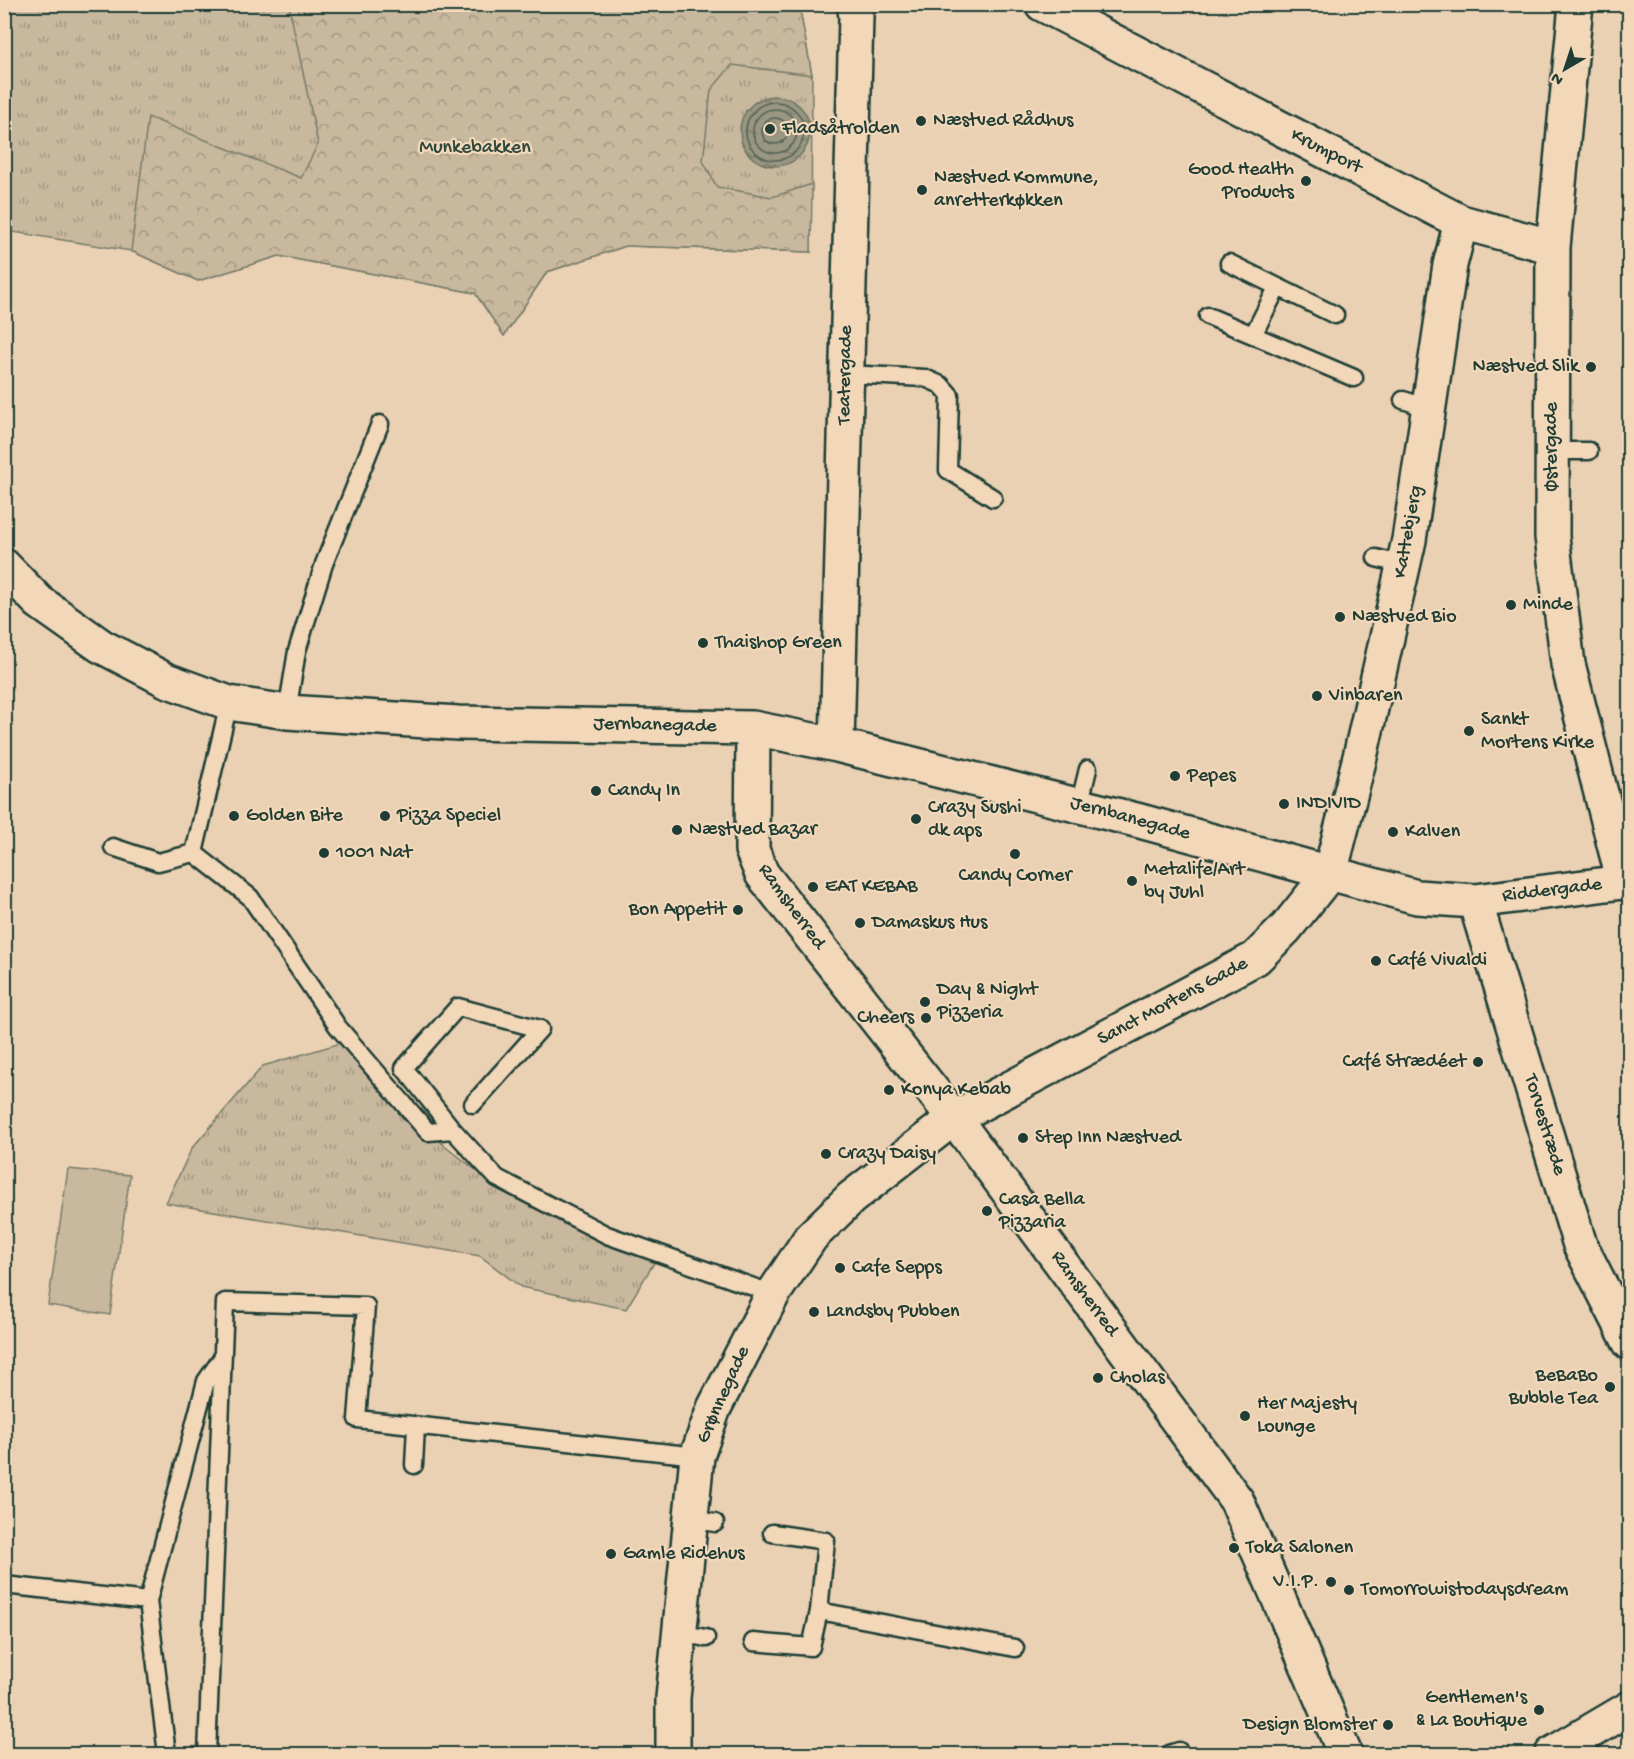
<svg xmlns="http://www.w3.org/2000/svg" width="1634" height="1759" viewBox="0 0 1634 1759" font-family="'Gochi Hand',sans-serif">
  <defs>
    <pattern id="grass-tufts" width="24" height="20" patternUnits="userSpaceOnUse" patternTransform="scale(1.5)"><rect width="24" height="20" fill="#c8b89e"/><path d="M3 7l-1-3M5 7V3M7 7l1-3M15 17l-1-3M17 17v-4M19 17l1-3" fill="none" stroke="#a29782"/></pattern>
    <pattern id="forest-crowns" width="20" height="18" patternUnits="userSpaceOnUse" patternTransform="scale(1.5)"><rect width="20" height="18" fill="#c8b89e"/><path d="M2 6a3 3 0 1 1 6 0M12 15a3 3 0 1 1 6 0" fill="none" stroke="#a29782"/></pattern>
    <pattern id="water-ripples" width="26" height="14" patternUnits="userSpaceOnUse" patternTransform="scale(1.5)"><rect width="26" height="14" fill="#999681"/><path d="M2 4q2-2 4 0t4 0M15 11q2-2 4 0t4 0" fill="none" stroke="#7c7c6a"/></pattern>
  </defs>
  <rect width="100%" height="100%" fill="#ead1b4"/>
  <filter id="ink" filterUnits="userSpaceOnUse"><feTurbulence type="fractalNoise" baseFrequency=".0167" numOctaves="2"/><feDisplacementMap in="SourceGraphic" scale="12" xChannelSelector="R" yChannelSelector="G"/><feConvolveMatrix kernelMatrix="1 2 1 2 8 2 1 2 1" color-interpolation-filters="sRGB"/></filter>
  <g filter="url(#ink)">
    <path fill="url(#grass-tufts)" stroke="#747a69" stroke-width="1.5" d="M5 5H814V7L800 11 812 75 811 252 626 246 547 272 504 336 475 293 279 256 198 281 131 251 7 231 5 233Z
      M344 1042 412 1119 487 1179 657 1258 626 1309 521 1287 480 1256 166 1203 192 1148 263 1066Z"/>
    <path fill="url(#forest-crowns)" stroke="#747a69" stroke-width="1.5" d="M290 5H799L812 75 732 65 711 90 703 161 717 187 772 197 812 184 811 252 626 246 547 272 504 336 475 293 279 256 198 281 131 251 148 117 301 178 318 144 289 6Z"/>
    <path fill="#c8b89e" stroke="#747a69" stroke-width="1.5" d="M68 1169 130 1175 110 1315 48 1305Z"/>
    <path fill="url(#water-ripples)" stroke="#687262" stroke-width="1.5" d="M740 131a35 35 0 1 1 70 0a35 35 0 1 1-70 0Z"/>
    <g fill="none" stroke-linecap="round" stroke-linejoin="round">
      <path stroke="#506153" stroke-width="1.5" d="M746 131a29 29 0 1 1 58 0a29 29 0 1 1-58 0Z
        M753 131a22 22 0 1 1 44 0a22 22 0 1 1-44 0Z
        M762 131a13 13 0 1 1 26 0a13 13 0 1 1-26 0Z"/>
      <g stroke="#1f3d34" stroke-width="21">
        <path id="lane" d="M1229 263 1335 315
          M1208 316 1354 378
          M1253 335 1277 288
          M846 374 925 378 941 385 950 395 948 470 993 498
          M1403 400 1429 408
          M1552 451H1589
          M1376 558 1404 565
          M287 712 297 651 324 564 380 424
          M1079 806 1088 769
          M113 847 158 862 194 853
          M194 853 250 897 338 1027 428 1132 453 1130 497 1178 607 1235 773 1294
          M194 853 229 703
          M453 1130 404 1068 458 1007 540 1029 473 1104
          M414 1465 416 1426
          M691 1519 715 1523
          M4 1585 148 1601
          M819 1611 1015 1648
          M679 1633 706 1638
          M753 1642 811 1647 819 1611 826 1541 772 1533
          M167 1754 148 1601 206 1381 222 1358
          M207 1754 225 1302 366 1306 357 1419 697 1456
          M1169 1754 1179 1751"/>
      </g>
      <g stroke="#1f3d34" stroke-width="38">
        <path id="street" d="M1042 4 1461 222 1553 247
          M1576 4 1553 247 1552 537 1568 664 1624 883
          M4 566 39 602 101 646 166 680 229 703 287 712 458 723 753 728 837 745 1140 821 1417 897 1475 901 1630 881
          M753 728 752 850 762 874 954 1118 1237 1501 1345 1754
          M837 745 856 16 854 4
          M1475 901 1580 1245 1630 1343
          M673 1754V1698L697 1456 714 1408 773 1294 811 1237 851 1198 954 1118 1256 958 1286 928 1330 873 1360 757 1409 540 1450 265 1461 222
          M1552 1754 1630 1708"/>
      </g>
      <use href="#lane" stroke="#f2d7b9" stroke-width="16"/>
      <use href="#street" stroke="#f2d7b9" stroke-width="33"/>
    </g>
  </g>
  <g fill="#1f3d34" stroke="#f2d7b9" stroke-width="2">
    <circle cx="921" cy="121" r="6"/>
    <circle cx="770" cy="129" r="6"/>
    <circle cx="1306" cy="181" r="6"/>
    <circle cx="922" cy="190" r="6"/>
    <circle cx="1591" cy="367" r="6"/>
    <circle cx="1511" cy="605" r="6"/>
    <circle cx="1340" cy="617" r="6"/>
    <circle cx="703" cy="643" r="6"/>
    <circle cx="1317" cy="696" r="6"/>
    <circle cx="1469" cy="731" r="6"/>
    <circle cx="1175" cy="776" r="6"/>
    <circle cx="596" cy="791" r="6"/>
    <circle cx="1284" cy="804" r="6"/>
    <circle cx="234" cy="816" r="6"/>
    <circle cx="385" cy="816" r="6"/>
    <circle cx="916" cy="819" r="6"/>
    <circle cx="677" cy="830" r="6"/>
    <circle cx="1393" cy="832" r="6"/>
    <circle cx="324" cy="853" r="6"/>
    <circle cx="1015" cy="854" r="6"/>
    <circle cx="1132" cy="881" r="6"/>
    <circle cx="813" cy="887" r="6"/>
    <circle cx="738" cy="910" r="6"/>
    <circle cx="860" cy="923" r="6"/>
    <circle cx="1376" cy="961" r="6"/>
    <circle cx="925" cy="1002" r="6"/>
    <circle cx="926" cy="1018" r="6"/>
    <circle cx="1478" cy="1062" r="6"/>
    <circle cx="889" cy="1090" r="6"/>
    <circle cx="1023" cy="1138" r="6"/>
    <circle cx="826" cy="1154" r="6"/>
    <circle cx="987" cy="1211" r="6"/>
    <circle cx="840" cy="1268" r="6"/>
    <circle cx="814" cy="1312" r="6"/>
    <circle cx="1098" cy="1378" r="6"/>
    <circle cx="1610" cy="1387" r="6"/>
    <circle cx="1245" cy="1416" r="6"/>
    <circle cx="1234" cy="1548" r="6"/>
    <circle cx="611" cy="1554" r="6"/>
    <circle cx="1331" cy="1582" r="6"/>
    <circle cx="1349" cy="1590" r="6"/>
    <circle cx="1539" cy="1710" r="6"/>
    <circle cx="1388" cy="1725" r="6"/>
  </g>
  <g text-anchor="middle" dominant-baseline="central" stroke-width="4.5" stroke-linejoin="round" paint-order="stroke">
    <g font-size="20" fill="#1f3d34" stroke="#f2d7b9" text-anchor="start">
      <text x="933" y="121">Næstved Rådhus</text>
      <text x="782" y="129">Fladsåtrolden</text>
      <text x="1294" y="170" text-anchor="end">Good Health<tspan x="1294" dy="23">Products</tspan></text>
      <text x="934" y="178">Næstved Kommune,<tspan x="934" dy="23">anretterkøkken</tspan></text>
      <text x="1579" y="367" text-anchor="end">Næstved Slik</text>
      <text x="1523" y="605">Minde</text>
      <text x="1352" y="617">Næstved Bio</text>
      <text x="715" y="643">Thaishop Green</text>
      <text x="1329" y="696">Vinbaren</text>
      <text x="1481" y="720">Sankt<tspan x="1481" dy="23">Mortens Kirke</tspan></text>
      <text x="1187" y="776">Pepes</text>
      <text x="608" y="791">Candy In</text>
      <text x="1296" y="804">INDIVID</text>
      <text x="928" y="808">Crazy Sushi<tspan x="928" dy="23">dk aps</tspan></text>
      <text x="246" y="816">Golden Bite</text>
      <text x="397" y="816">Pizza Speciel</text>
      <text x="689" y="830">Næstved Bazar</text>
      <text x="1405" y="832">Kalven</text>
      <text x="336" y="853">1001 Nat</text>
      <text x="1144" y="870">Metalife/Art<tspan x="1144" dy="23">by Juhl</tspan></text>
      <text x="1015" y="876" text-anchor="middle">Candy Corner</text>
      <text x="825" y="887">EAT KEBAB</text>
      <text x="726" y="910" text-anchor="end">Bon Appetit</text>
      <text x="872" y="923">Damaskus Hus</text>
      <text x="1388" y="961">Café Vivaldi</text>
      <text x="937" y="990">Day &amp; Night<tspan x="937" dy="23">Pizzeria</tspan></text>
      <text x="914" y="1018" text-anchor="end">Cheers</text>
      <text x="1466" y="1062" text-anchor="end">Café Strædéet</text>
      <text x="901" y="1090">Konya Kebab</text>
      <text x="1035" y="1138">Step Inn Næstved</text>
      <text x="838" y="1154">Crazy Daisy</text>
      <text x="999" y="1200">Casa Bella<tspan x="999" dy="23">Pizzaria</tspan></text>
      <text x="852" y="1268">Cafe Sepps</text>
      <text x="826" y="1312">Landsby Pubben</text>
      <text x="1598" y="1376" text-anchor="end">BeBaBo<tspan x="1598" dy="23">Bubble Tea</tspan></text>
      <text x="1110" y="1378">Cholas</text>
      <text x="1257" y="1404">Her Majesty<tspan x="1257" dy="23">Lounge</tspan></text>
      <text x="1246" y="1548">Toka Salonen</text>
      <text x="623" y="1554">Gamle Ridehus</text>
      <text x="1319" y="1582" text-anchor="end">V.I.P.</text>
      <text x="1361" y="1590">Tomorrowistodaysdream</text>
      <text x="1527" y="1698" text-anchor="end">Gentlemen's<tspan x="1527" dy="23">&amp; La Boutique</tspan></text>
      <text x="1376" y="1725" text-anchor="end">Design Blomster</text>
    </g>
    <g font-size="20" fill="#30493f" stroke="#f2d7b9">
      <text x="475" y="148">Munkebakken</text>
    </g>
    <g font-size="20" fill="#1f3d34" stroke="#f2d7b9">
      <text transform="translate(1326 152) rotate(27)">Krumport</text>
      <text transform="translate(846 375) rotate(-89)">Teatergade</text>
      <text transform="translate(1552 447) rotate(-90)">Østergade</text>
      <text transform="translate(1409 532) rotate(-80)">Kattebjerg</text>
      <text transform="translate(655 726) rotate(1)">Jernbanegade</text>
      <text transform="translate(1130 819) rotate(15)">Jernbanegade</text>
      <text transform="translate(1552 891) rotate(-7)">Riddergade</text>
      <text transform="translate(791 907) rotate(54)">Ramsherred</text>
      <text transform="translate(1173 1002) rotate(-28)">Sanct Mortens Gade</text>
      <text transform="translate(1544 1125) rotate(73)">Torvestræde</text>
      <text transform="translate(1084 1294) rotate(54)">Ramsherred</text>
      <text transform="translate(724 1395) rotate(-66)">Grønnegade</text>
    </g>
  </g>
  <rect width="1634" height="1759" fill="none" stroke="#f2d7b9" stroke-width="24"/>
  <rect x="12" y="12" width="1610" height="1735" fill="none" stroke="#1f3d34" stroke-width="2" filter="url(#ink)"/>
  <g transform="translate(1565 69) rotate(219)" stroke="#f2d7b9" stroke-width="4.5" paint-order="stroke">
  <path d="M0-4.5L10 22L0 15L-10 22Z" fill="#1f3d34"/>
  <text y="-9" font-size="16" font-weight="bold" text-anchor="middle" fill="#1f3d34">N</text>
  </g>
</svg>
